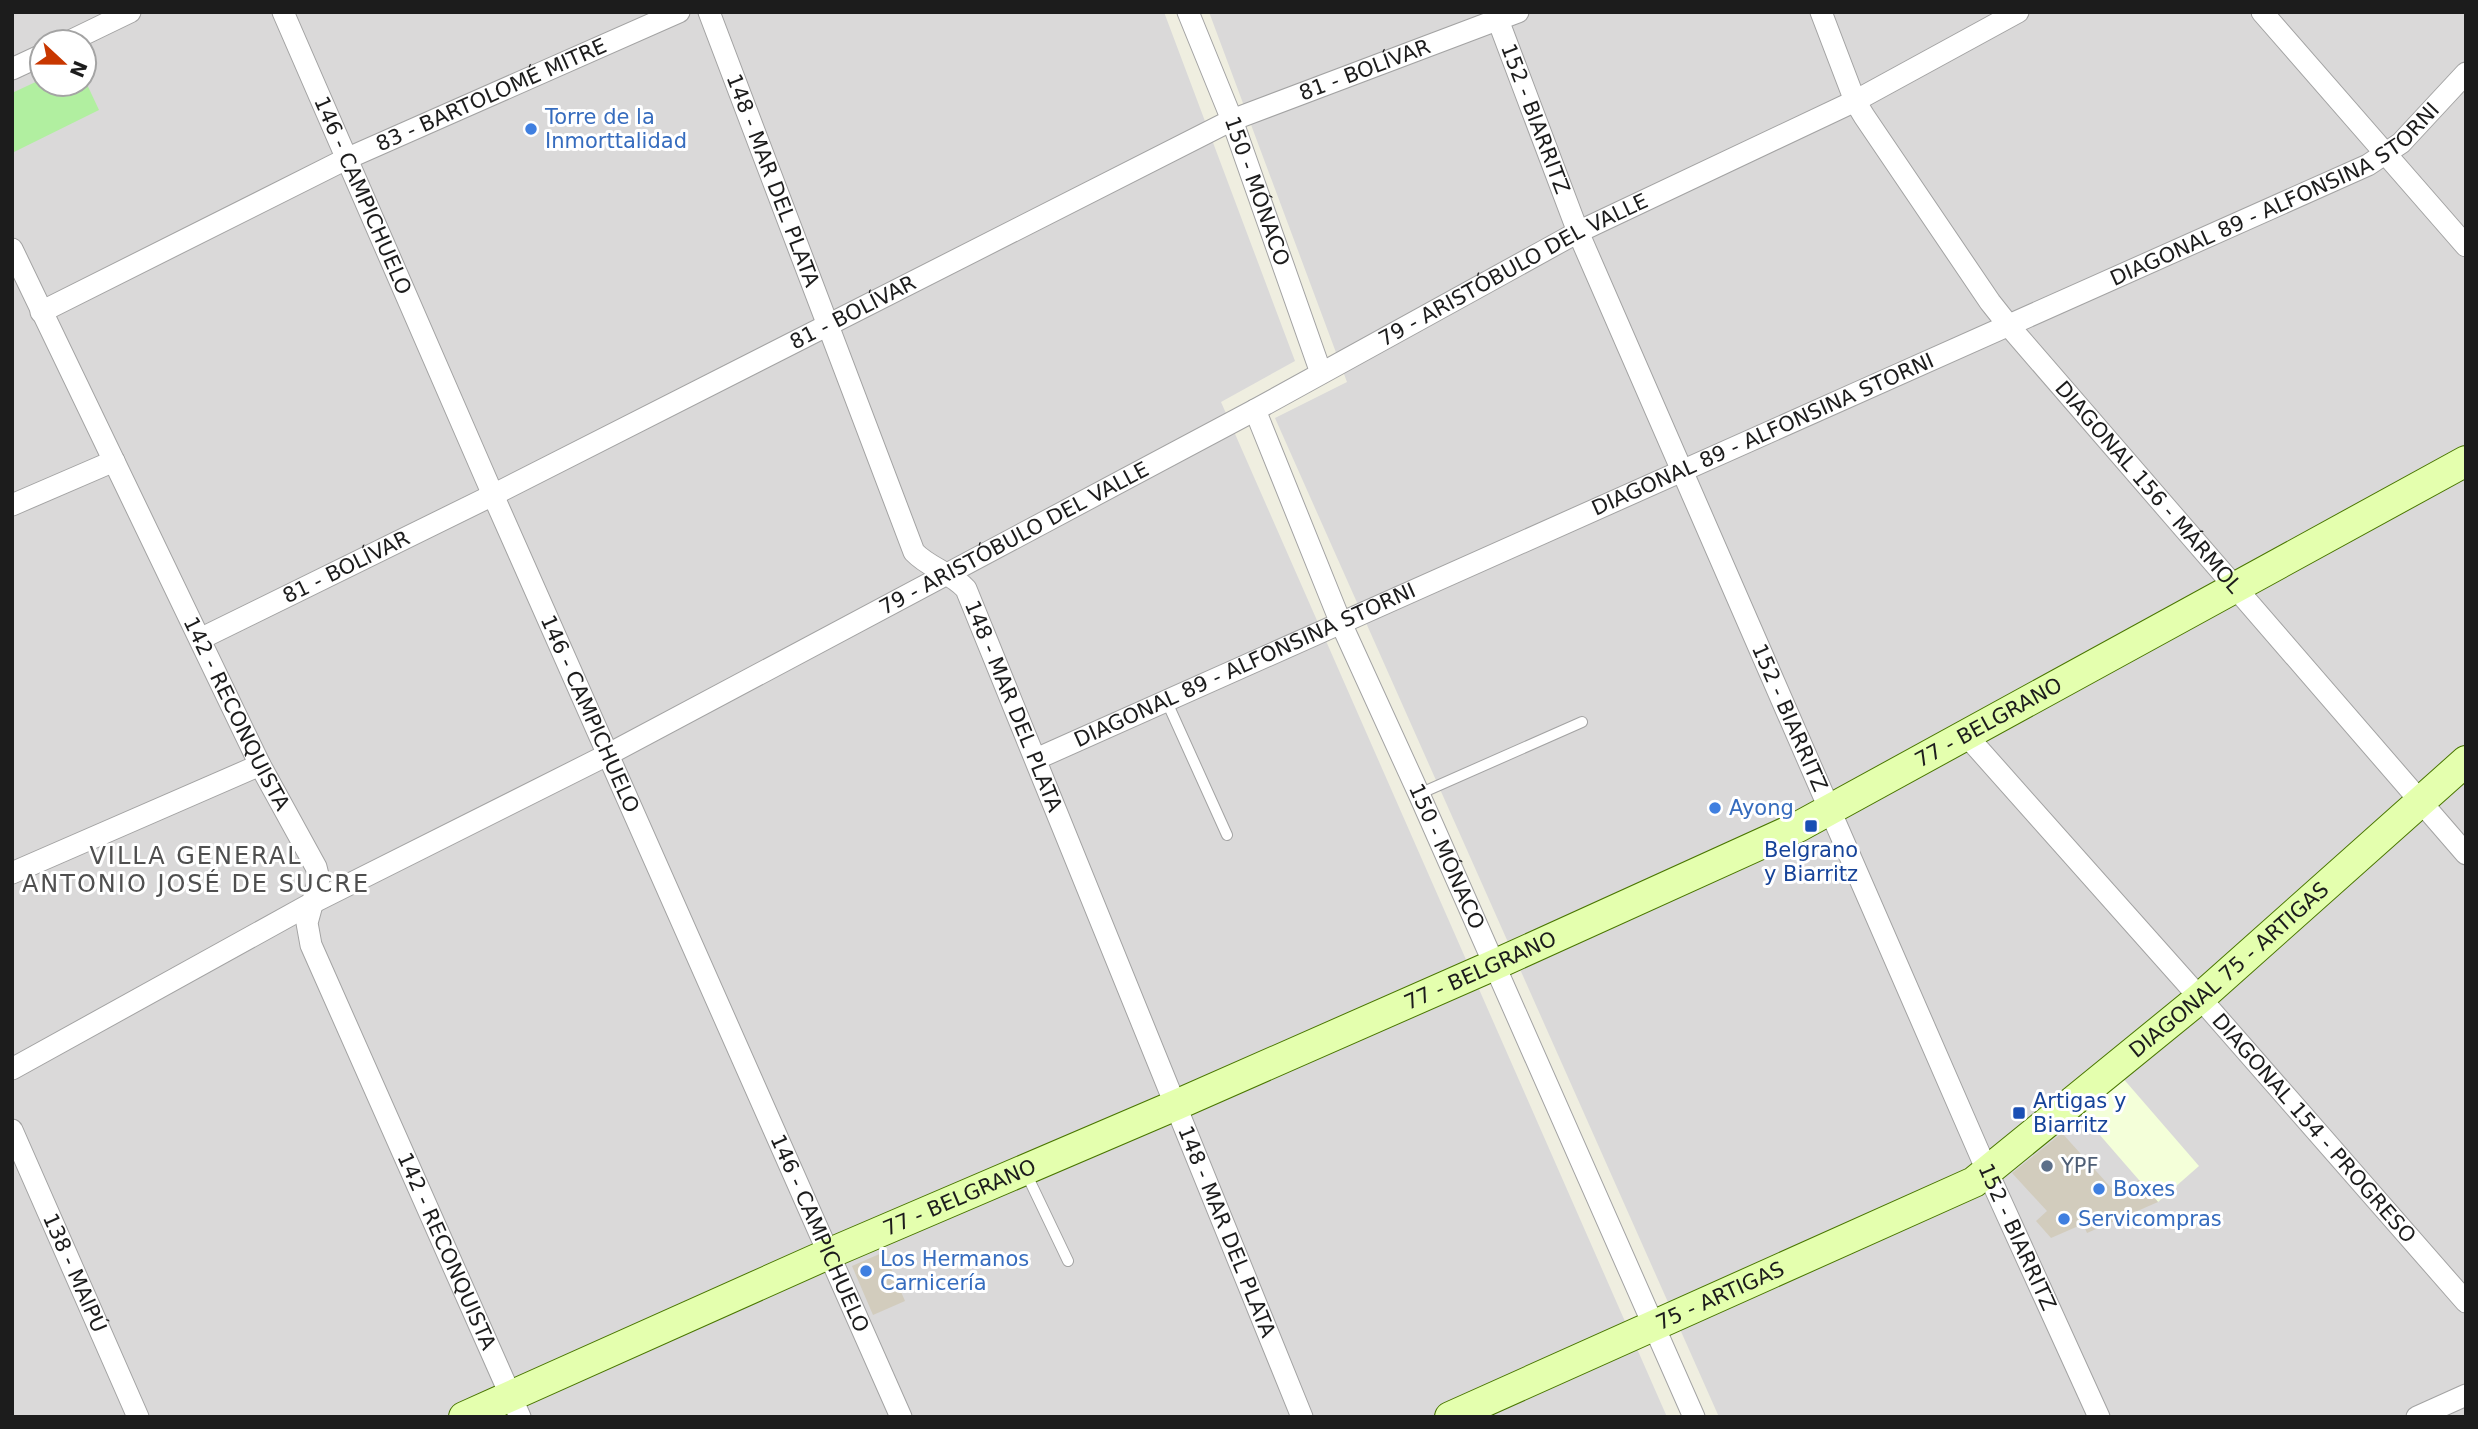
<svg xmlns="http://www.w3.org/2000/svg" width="2478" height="1429" viewBox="0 0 2478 1429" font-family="'DejaVu Sans',sans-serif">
  <rect width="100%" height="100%" fill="#efeee0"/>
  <path fill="#dad9d9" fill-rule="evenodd" d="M12 12H1164L1295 361 1221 402 1667 1417H12ZM42 42H84V84H42Z
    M1209 12H2466V1417H1719L1275 418 1347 382Z"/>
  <path fill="#f4ffd9" d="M2121 1076 2199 1166 2158 1202 2079 1111Z"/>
  <path fill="#b1efa0" d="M84 78 99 110 12 153V93L42 79V84H84Z"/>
  <path fill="#d2ccbd" d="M2062 1133 2114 1191 2139 1180 2158 1202 2087 1233 2083 1224 2051 1238 2036 1221 2047 1211 2012 1173Z
    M884 1252 905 1301 873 1315 852 1266Z"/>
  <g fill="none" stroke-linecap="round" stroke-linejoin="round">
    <g stroke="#a3a3a3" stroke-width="12">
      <path id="lane" d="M1166 700 1227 835
        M1419 794 1582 722
        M1025 1171 1068 1261"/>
    </g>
    <g stroke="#a3a3a3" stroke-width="23">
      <g id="street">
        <path id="s1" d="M283 12 493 495 901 1417"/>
        <path id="s2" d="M709 12 914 552C929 568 952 573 966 589L1302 1417"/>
        <path id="s3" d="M1188 12 1232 120 1321 373"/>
        <path id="s4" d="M1495 12 1578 232 1988 1173 2099 1417"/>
        <path id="s5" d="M1821 12 1855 101 1864 116 1990 302 2009 326 2466 854"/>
        <path d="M2262 12 2466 246"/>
        <path d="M68 42 130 12"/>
        <path d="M12 69 42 55"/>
        <path id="s6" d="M12 249 260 765 316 867 319 879 307 923 311 945 520 1417"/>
        <path id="s7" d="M41 312 346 159 679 12"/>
        <path id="s8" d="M1255 410 1340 621 1419 794 1694 1417"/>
        <path d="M12 505 114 461"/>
        <path id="s9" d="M200 639 493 495 1232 120 1518 12"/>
        <path id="s10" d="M1966 735 2200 998 2466 1302"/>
        <path id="s11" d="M1036 759C1478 558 1925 365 2368 165L2401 143 2466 73"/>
        <path d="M12 873 260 765"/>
        <path id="s12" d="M12 1069 314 902 609 754 1255 410 1578 232 1855 101 2018 12"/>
        <path id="s13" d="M12 1130 138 1417"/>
        <path d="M2417 1417 2466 1395"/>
      </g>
    </g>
    <g stroke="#497600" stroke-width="32">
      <g id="secondary">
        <path id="s14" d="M464 1417 828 1254 1176 1105 1494 965 1798 827 2466 461"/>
        <path id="s15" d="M1450 1417 1974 1182 2200 998 2466 761"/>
      </g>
    </g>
    <use href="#lane" stroke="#fff" stroke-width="10"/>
    <use href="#street" stroke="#fff" stroke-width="21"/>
    <use href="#secondary" stroke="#e4ffae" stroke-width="30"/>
  </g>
  <g fill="#3f7fe0" stroke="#fff" stroke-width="2.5">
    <circle cx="531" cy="129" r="7"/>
    <circle cx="1715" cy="808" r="7"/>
    <circle cx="2099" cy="1189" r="7"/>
    <circle cx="2064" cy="1219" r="7"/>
    <circle cx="866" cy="1271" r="7"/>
  </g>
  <g fill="#1a4fb4" stroke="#fff" stroke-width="2.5">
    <rect x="1804" y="819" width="14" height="14" rx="3.5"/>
    <rect x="2012" y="1106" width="14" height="14" rx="3.5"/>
  </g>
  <circle fill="#5c6f8a" stroke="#fff" stroke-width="2.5" cx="2047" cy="1166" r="7"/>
  <g text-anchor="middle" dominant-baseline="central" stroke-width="6" stroke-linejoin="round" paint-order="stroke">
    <g font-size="21" fill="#1c1c1c" stroke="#fff">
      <text stroke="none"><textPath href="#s9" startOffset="1297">81 - BOLÍVAR</textPath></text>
      <text stroke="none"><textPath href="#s7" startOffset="500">83 - BARTOLOMÉ MITRE</textPath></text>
      <text stroke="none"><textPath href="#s4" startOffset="114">152 - BIARRITZ</textPath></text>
      <text stroke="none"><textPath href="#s2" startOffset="180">148 - MAR DEL PLATA</textPath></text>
      <text stroke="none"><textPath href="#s11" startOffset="1363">DIAGONAL 89 - ALFONSINA STORNI</textPath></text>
      <text stroke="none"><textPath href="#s3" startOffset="192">150 - MÓNACO</textPath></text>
      <text stroke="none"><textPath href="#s1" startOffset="200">146 - CAMPICHUELO</textPath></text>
      <text stroke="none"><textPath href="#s12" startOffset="1701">79 - ARISTÓBULO DEL VALLE</textPath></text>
      <text stroke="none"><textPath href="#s9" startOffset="730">81 - BOLÍVAR</textPath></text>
      <text stroke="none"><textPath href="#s11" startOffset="796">DIAGONAL 89 - ALFONSINA STORNI</textPath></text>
      <text stroke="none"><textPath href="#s5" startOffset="581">DIAGONAL 156 - MÁRMOL</textPath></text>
      <text stroke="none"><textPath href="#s12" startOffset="1134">79 - ARISTÓBULO DEL VALLE</textPath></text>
      <text stroke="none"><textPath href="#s9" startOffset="163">81 - BOLÍVAR</textPath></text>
      <text stroke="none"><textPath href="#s11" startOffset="229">DIAGONAL 89 - ALFONSINA STORNI</textPath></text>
      <text stroke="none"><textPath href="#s2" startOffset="768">148 - MAR DEL PLATA</textPath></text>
      <text stroke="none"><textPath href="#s6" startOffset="516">142 - RECONQUISTA</textPath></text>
      <text stroke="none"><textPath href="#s1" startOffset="766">146 - CAMPICHUELO</textPath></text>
      <text stroke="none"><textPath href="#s4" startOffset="765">152 - BIARRITZ</textPath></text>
      <text stroke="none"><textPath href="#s14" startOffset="1676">77 - BELGRANO</textPath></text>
      <text stroke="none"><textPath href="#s8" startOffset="486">150 - MÓNACO</textPath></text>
      <text stroke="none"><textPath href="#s15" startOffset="906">DIAGONAL 75 - ARTIGAS</textPath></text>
      <text stroke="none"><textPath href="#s14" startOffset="1110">77 - BELGRANO</textPath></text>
      <text stroke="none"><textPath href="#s10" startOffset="525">DIAGONAL 154 - PROGRESO</textPath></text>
      <text stroke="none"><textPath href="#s14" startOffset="542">77 - BELGRANO</textPath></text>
      <text stroke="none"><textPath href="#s2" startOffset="1335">148 - MAR DEL PLATA</textPath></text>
      <text stroke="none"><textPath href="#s1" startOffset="1334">146 - CAMPICHUELO</textPath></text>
      <text stroke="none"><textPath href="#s4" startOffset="1332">152 - BIARRITZ</textPath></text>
      <text stroke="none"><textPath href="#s6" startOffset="1104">142 - RECONQUISTA</textPath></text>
      <text stroke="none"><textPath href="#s13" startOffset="156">138 - MAIPÚ</textPath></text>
      <text stroke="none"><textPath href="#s15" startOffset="296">75 - ARTIGAS</textPath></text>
    </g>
    <g font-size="21" fill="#366cbe" stroke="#fff" text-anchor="start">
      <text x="545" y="117">Torre de la<tspan x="545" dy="24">Inmorttalidad</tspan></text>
      <text x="1729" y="808">Ayong</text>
      <text x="2113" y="1189">Boxes</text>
      <text x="2078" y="1219">Servicompras</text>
      <text x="880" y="1259">Los Hermanos<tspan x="880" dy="24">Carnicería</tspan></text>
    </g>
    <g font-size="21" fill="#164399" stroke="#fff">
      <text x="1811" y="850">Belgrano<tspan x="1811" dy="24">y Biarritz</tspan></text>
      <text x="2033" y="1101" text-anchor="start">Artigas y<tspan x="2033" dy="24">Biarritz</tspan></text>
    </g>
    <g font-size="21" fill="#4e5e75" stroke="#fff" text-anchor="start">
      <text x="2061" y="1166">YPF</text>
    </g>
    <g font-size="24" letter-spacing="2" fill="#4f4f4f" stroke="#fff">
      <text x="196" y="856">VILLA GENERAL<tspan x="196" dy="28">ANTONIO JOSÉ DE SUCRE</tspan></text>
    </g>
  </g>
  <rect width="2478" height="1429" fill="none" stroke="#1c1c1c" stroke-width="28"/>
  <g transform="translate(63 63) rotate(112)"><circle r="33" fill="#ffffff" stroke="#a4a4a4" stroke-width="2"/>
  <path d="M0-5L12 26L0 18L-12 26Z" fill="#c83700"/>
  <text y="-10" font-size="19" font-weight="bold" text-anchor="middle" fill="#1c1c1c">N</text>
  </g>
</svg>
